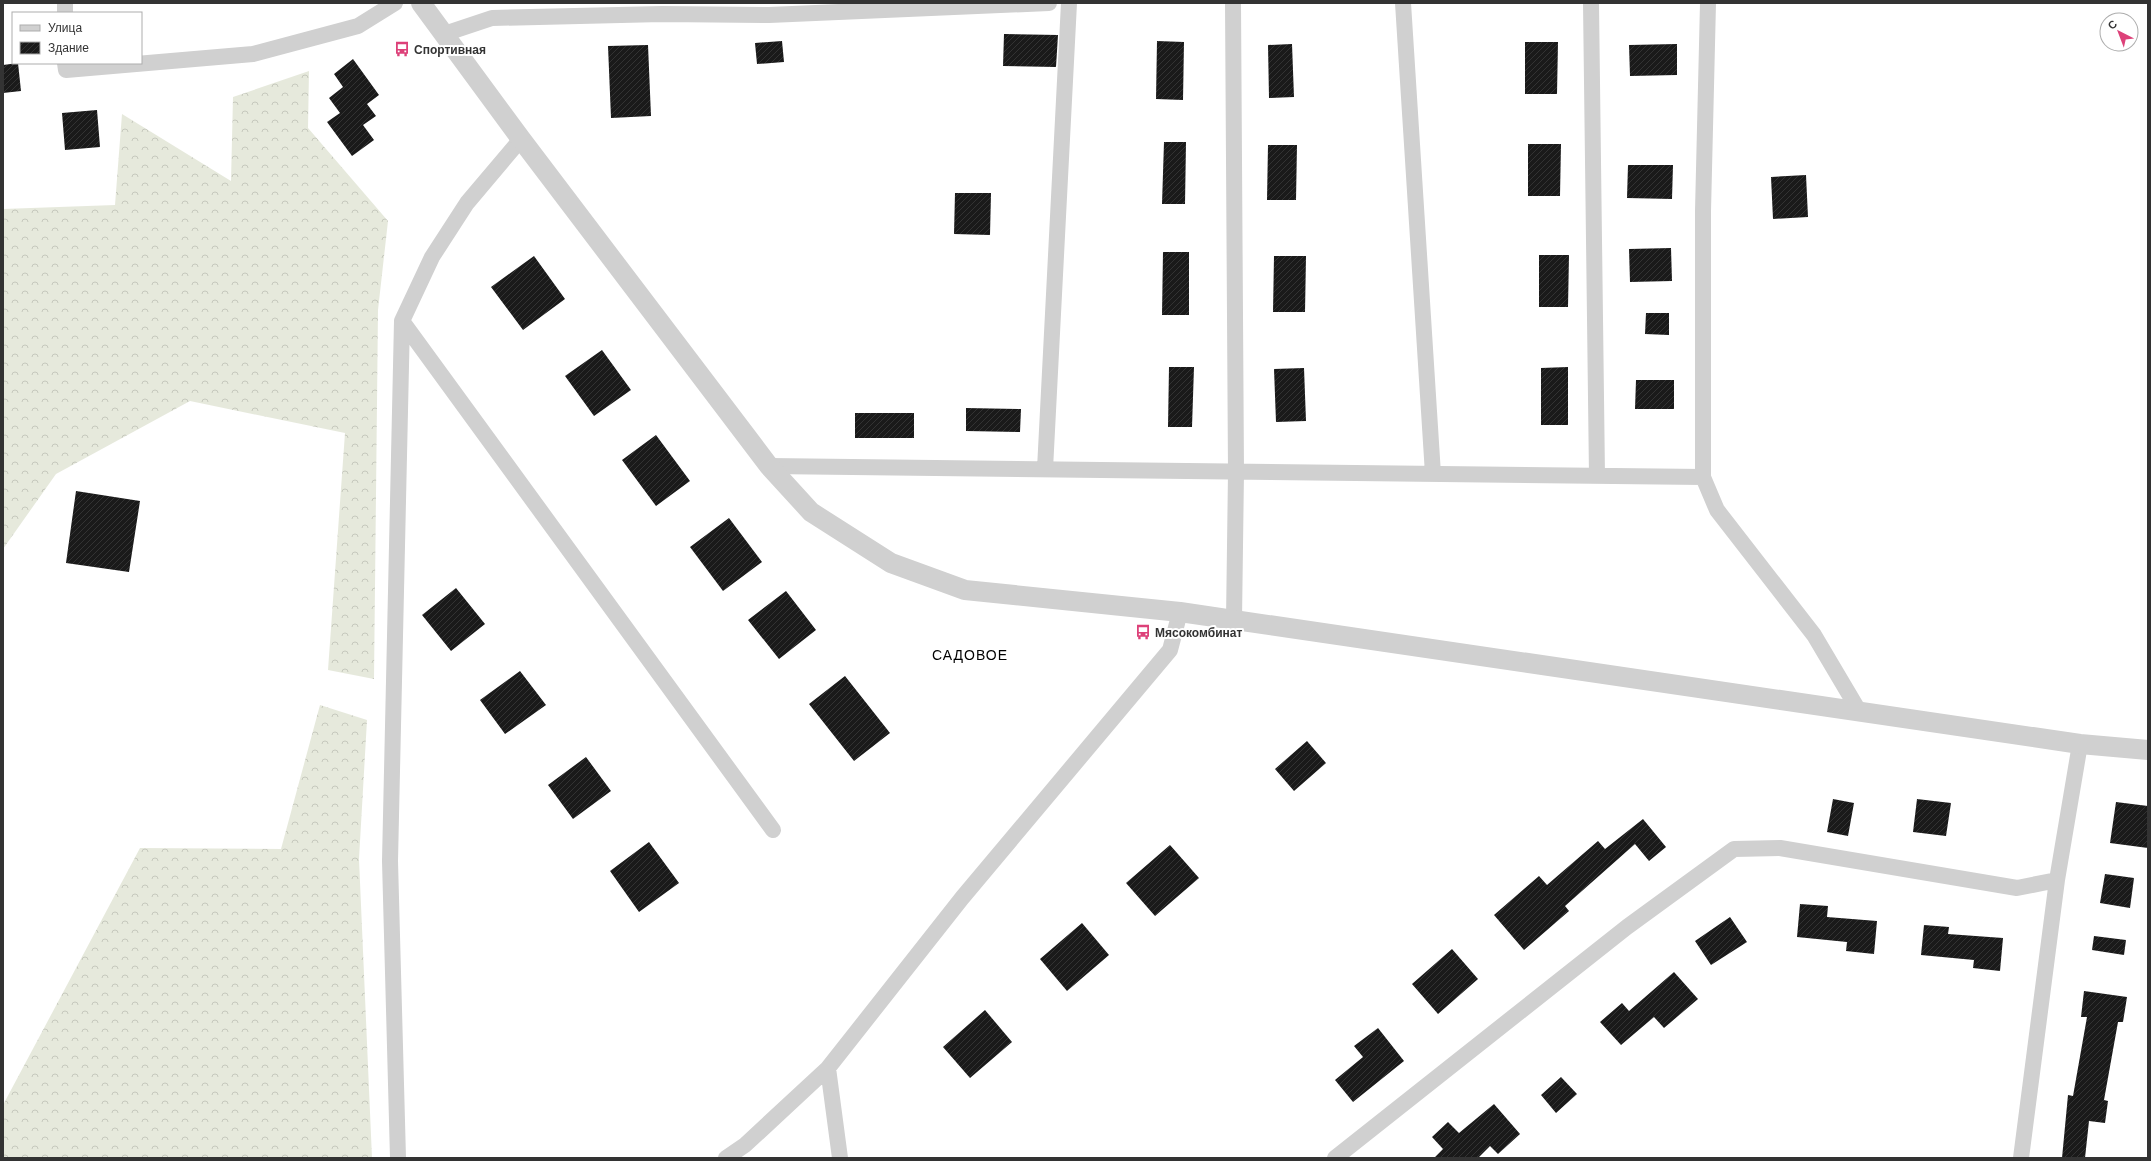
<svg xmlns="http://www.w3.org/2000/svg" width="2151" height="1161" viewBox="0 0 2151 1161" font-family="Barlow,sans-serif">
  <defs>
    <pattern id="forest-crowns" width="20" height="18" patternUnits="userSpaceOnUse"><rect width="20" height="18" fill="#e6e9dc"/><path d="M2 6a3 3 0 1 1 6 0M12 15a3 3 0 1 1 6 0" fill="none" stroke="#c6c8bd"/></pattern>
    <pattern id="building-hatch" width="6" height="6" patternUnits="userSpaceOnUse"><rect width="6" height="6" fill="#1a1a1a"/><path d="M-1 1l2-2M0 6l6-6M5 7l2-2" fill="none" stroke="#333"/></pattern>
  </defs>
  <rect width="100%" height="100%" fill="#fff"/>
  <path fill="url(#forest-crowns)" d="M309 71 308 128 388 221 378 310 374 679 328 670 345 433 190 401 56 474 3 549V209L115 205 122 114 231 181 233 97Z
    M320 705 367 720 359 859 372 1158H3V1105L140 848 281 849Z"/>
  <path fill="url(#building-hatch)" d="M1004 34 1058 35 1056 67 1003 66Z
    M782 41 784 62 757 64 755 43Z
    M1157 41 1184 42 1183 100 1156 99Z
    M1525 42H1558L1557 94H1525Z
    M1292 44 1294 97 1269 98 1268 45Z
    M1677 44V75L1630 76 1629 45Z
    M648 45 651 116 611 118 608 46Z
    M353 59 379 95 367 104 376 116 363 125 374 140 352 156 327 122 340 113 329 98 343 87 334 74Z
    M18 63 21 91 3 93V65Z
    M97 110 100 147 65 150 62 113Z
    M1164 142H1186L1185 204H1162Z
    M1528 144H1561L1560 196H1528Z
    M1268 145H1297L1296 200H1267Z
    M1628 165H1673L1672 199 1627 198Z
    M1806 175 1808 217 1773 219 1771 177Z
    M955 193H991L990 235 954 234Z
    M1671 248 1672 281 1630 282 1629 249Z
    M1163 252H1189V315H1162Z
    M1539 255H1569L1568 307H1539Z
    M534 256 565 299 523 330 491 287Z
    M1274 256H1306L1305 312H1273Z
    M1646 313H1669V335L1645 334Z
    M602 350 631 390 594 416 565 376Z
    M1169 367H1194L1192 427H1168Z
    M1568 367V425H1541V368Z
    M1304 368 1306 421 1276 422 1274 369Z
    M1636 380H1674V409H1635Z
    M966 408 1021 409 1020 432 966 431Z
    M855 413H914V438H855Z
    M656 435 690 481 656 506 622 460Z
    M76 491 140 501 129 572 66 563Z
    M729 518 762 562 723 591 690 547Z
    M456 588 485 624 451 651 422 615Z
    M786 591 816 630 779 659 748 620Z
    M520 671 546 705 505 734 480 700Z
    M845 676 890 733 854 761 809 704Z
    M1307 741 1326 763 1294 791 1275 769Z
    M586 757 611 791 573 819 548 785Z
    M1833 799 1854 803 1848 836 1827 832Z
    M1917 799 1951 803 1946 836 1913 832Z
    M2116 802 2148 806V848L2110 843Z
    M1643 819 1666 847 1649 861 1635 844 1565 906 1569 911 1524 950 1494 915 1539 876 1547 885 1598 841 1605 849Z
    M649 842 679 883 639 912 610 871Z
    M1170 845 1199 878 1155 916 1126 883Z
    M2105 874 2134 878 2130 908 2100 903Z
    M1800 904 1828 906 1827 917 1877 921 1874 954 1846 951 1847 942 1797 937Z
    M1730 917 1747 942 1711 965 1695 941Z
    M1082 923 1109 955 1067 991 1040 959Z
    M1924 925 1949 927 1948 934 2003 938 2000 971 1973 968 1974 960 1921 955Z
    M2094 936 2126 940 2124 955 2092 950Z
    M1452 949 1478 979 1438 1014 1412 984Z
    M1674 972 1698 999 1664 1028 1654 1017 1621 1045 1600 1022 1622 1003 1629 1011Z
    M2084 991 2127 997 2123 1022H2118L2104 1100 2108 1101 2105 1123 2089 1121 2085 1158H2062L2068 1095 2073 1096 2087 1017H2081Z
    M985 1010 1012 1042 970 1078 943 1047Z
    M1378 1028 1404 1061 1353 1102 1335 1080 1363 1057 1354 1046Z
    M1561 1077 1577 1094 1556 1113 1541 1095Z
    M1494 1104 1520 1134 1498 1154 1490 1146 1478 1158H1434L1443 1149 1432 1137 1448 1122 1459 1133Z"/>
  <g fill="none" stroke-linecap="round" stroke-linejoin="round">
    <path stroke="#d0d0d0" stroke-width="16" d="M65 3V13
      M1233 3 1236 472 1234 620
      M1403 3 1433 474
      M1591 3 1597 476
      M1708 3 1703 211V477L1717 510 1814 635 1859 711
      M444 34 492 18 662 14 769 15 1049 3
      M65 63 66 70 253 54 358 26 395 3
      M402 321 773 830
      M769 466 1703 477
      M1045 469 1069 3
      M398 1158 390 861 402 321 432 257 467 203 521 139
      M726 1158 745 1145 828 1068
      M840 1158 828 1068 962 898 1170 650 1180 612
      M1335 1158 1627 927 1734 849 1780 848 2017 888 2057 880
      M2021 1158 2057 880 2080 744"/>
    <path stroke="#d0d0d0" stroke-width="20" d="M421 3 521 139 769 466 811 512 891 563 965 590 1180 612 2080 744 2148 750"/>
  </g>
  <defs>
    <g id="bus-bare" transform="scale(1.2)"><path d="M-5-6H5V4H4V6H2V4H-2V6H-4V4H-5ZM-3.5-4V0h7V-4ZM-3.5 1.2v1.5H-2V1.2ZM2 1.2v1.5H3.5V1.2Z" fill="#dd4179" stroke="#fff" stroke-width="2.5" paint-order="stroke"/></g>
  </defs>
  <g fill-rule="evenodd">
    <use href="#bus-bare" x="402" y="49"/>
    <use href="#bus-bare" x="1143" y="632"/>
  </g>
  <g text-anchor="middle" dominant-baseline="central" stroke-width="4" stroke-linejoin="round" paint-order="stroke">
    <g font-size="12" font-weight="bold" fill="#333" stroke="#fff" text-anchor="start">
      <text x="414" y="49">Спортивная</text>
      <text x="1155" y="632">Мясокомбинат</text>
    </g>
    <g font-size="14" letter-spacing="1" fill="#000" stroke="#fff">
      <text x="970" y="654">САДОВОЕ</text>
    </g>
  </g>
  <rect width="2151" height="1161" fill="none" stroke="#333333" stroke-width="8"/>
  <rect x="12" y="12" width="130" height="52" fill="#ffffff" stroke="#adadad"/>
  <rect x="20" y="25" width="20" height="6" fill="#d0d0d0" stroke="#adadad"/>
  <text x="48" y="32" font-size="12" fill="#333333">Улица</text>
  <rect x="20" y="42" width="20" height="12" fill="url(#building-hatch)" stroke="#adadad"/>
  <text x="48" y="52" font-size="12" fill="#333333">Здание</text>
  <g transform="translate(2119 32) rotate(318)"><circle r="19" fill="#ffffff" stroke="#adadad"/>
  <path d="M0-3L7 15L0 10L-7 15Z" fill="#dd4179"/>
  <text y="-6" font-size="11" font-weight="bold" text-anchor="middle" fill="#333333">С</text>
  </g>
</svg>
